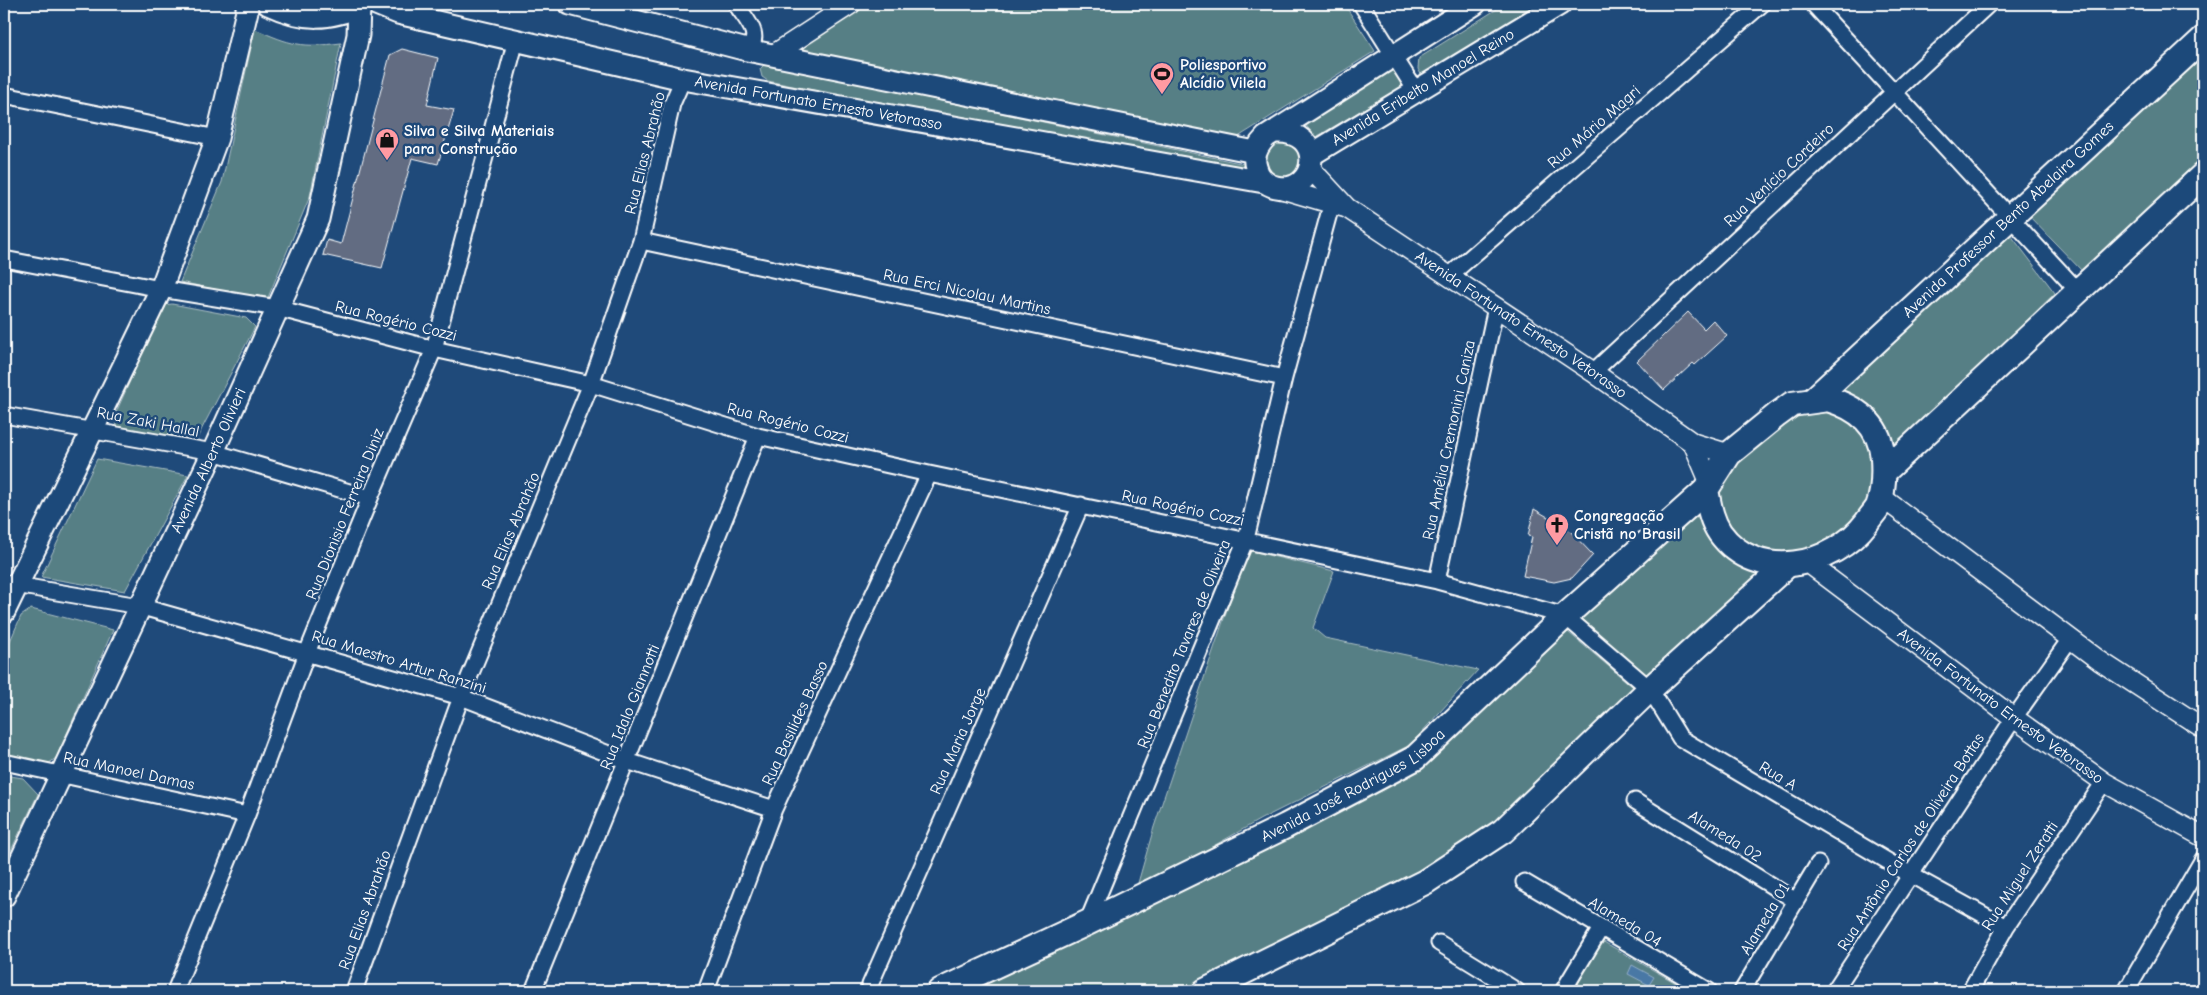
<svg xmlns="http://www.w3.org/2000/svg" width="2207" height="995" viewBox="0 0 2207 995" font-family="'Comic Neue',sans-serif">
  <rect width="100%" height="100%" fill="#1f4a7a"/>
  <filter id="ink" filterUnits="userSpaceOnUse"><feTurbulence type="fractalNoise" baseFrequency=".02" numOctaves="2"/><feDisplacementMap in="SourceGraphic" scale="10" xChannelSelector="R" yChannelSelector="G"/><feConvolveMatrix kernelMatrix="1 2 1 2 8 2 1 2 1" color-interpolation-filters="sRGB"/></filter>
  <g filter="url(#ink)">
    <path fill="#577f85" stroke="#abbfc2" d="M867 4H1344L1375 51 1235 139 797 49Z
      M1505 4H1550L1423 78 1418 69 1419 58Z
      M255 29C291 45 302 48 341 43L310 196 267 300 180 282 222 182Z
      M2203 50V160L2084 273 2026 213Z
      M765 64 1254 166 1245 177 768 81 762 77 760 69Z
      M1395 68 1405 85 1316 137 1301 120 1381 74Z
      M1273 138 1303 149 1298 178 1269 180 1260 152Z
      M2007 230 2055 293 1891 453 1882 420 1861 400 1834 390Z
      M172 304 246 318 255 327 197 438 117 429 114 417 164 305Z
      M1843 410 1874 447 1870 504 1844 535 1803 554 1756 551 1726 527 1715 491 1736 461 1797 412Z
      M97 459 188 475 125 591 41 577Z
      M1701 503 1729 558 1745 569 1762 574 1648 678 1579 616Z
      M1247 550 1334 571 1313 628 1325 638 1478 670 1410 745 1261 819 1136 890 1154 827Z
      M31 609 113 630 56 758 48 764 4 754V655L21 616Z
      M1562 627 1639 692 1500 827 1421 877 1191 991H961L1417 763Z
      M4 775 23 778 38 794 4 865Z
      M1602 941 1690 991H1572Z"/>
    <path fill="#4978a5" stroke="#92aec9" d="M1632 965 1654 977 1649 985 1628 974Z"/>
    <path fill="#626c82" stroke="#fff" d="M402 49 438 58 427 105 454 110 438 164 412 158 382 268 323 255 327 240 341 244 390 55Z
      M1688 312 1704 329 1713 320 1727 336 1695 365 1693 363 1664 390 1637 361Z
      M1534 509 1567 528 1593 555 1572 578 1554 582 1523 576 1532 537 1528 536Z"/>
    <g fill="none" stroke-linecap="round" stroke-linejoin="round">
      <g stroke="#fff" stroke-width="19">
        <path id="minor" d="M736 4C745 19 764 35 747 50
          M1361 4 1416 91
          M1813 4 2078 291
          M4 95 217 138
          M641 241 1284 378
          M4 259 161 289 277 308 434 349 591 384 758 436 929 474 1437 581 1565 616 1650 689 1680 738 1911 875 2006 927
          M1449 276 1762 4
          M1593 372 1989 4
          M4 415 213 452 370 498
          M1437 581 1496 307
          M4 583 139 606 461 697 627 761 774 809
          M4 762 247 815
          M1635 801 1796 901
          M1524 882 1709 991
          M1087 923 1246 539 1284 378 1334 195
          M1439 943 1517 991
          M175 991 247 815 307 653 370 498 434 349 516 40
          M354 991 461 697 591 384 641 241 672 104 683 79
          M533 991 758 436
          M706 991 774 809 929 474
          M873 991 870 985 1081 505
          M1563 991 1601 928
          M1742 991 1818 864
          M1834 991 2014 718 2070 639
          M1970 991 2006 927 2104 782
          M2126 991 2203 859"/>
      </g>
      <g stroke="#fff" stroke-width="22">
        <g id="tertiary">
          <path d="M773 55 851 4"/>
          <path id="s1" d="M1310 168 1347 208 1593 372 1693 443 1729 454"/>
          <path d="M1282 189 1343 207"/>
          <path d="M1693 443 1710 483"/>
          <path d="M1880 496 2100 661 2203 728"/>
          <path id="s2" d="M1807 562 2014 718 2104 782 2203 837"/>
        </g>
      </g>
      <g stroke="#fff" stroke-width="25">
        <g id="secondary">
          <path d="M268 4C304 21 329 20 365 4"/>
          <path id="s3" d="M376 4 398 13 683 79 1264 182"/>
          <path d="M570 4 747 50 1255 152"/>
          <path d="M1275 132C1327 129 1318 196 1276 187 1266 185 1258 177 1256 167 1252 155 1258 145 1266 137L1475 4"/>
          <path id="s4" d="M1311 155 1560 4"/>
          <path d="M4 612 161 289 217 138 247 11V4"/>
          <path id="s5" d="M4 896 213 452 318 219 358 35 359 6"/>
        </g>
      </g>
      <g stroke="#fff" stroke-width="28">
        <g id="primary">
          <path d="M1828 399C1858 408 1880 425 1883 458 1884 474 1884 491 1878 507 1875 512 1870 517 1867 522 1833 567 1757 584 1720 533 1711 520 1709 505 1706 490L1729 454 1777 415 1792 404Z"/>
          <path id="s6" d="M1813 400 2203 39"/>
          <path d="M1884 472 2203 175"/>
          <path id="s7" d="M940 991 1087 923 1286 826 1415 758 1565 616 1706 490"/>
          <path d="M1205 991 1425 882 1503 831 1650 689 1786 566"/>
        </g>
      </g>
      <use href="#minor" stroke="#1f4a7a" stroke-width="15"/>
      <use href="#tertiary" stroke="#1f4a7a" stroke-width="19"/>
      <use href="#secondary" stroke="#1f4a7a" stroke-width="21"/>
      <use href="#primary" stroke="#1f4a7a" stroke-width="24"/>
    </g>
  </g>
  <defs>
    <g id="stadium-pin" transform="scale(1.25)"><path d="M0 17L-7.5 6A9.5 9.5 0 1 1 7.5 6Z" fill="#ff9aa2" stroke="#1f4a7a"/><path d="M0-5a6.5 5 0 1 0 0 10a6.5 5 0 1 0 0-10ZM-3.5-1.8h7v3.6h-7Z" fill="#111"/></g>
    <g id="shop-pin" transform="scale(1.25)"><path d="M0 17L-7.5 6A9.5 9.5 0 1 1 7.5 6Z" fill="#ff9aa2" stroke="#1f4a7a"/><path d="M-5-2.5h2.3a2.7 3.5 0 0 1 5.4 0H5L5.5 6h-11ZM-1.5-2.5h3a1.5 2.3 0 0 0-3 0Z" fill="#111"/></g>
    <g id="church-pin" transform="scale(1.25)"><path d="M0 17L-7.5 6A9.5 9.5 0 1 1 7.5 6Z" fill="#ff9aa2" stroke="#1f4a7a"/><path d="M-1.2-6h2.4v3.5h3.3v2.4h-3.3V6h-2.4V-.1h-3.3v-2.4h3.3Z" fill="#111"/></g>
  </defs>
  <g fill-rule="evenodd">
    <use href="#stadium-pin" x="1162" y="74"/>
    <use href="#shop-pin" x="387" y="140"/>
    <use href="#church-pin" x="1557" y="525"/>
  </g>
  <g text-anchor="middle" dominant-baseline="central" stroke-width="5" stroke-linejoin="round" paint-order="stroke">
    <g font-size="16" font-weight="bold" fill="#fff" stroke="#1f4a7a" text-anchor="start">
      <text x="1180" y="65">Poliesportivo<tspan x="1180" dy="18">Alcídio Vilela</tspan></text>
      <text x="404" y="131">Silva e Silva Materiais<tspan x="404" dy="18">para Construção</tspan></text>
      <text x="1574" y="516">Congregação<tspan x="1574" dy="18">Cristã no Brasil</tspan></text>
    </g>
    <g font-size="16" fill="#fff" stroke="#1f4a7a">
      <text stroke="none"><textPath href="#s4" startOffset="131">Avenida Eribelto Manoel Reino</textPath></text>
      <text stroke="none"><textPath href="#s3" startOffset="454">Avenida Fortunato Ernesto Vetorasso</textPath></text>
      <text transform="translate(1594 127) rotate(-41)">Rua Mário Magri</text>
      <text transform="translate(645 153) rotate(-76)">Rua Elias Abrahão</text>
      <text transform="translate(1779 175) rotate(-43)">Rua Venício Cordeiro</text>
      <text stroke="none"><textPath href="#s6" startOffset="266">Avenida Professor Bento Abelaira Gomes</textPath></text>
      <text transform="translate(967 292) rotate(12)">Rua Erci Nicolau Martins</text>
      <text transform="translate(396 321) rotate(14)">Rua Rogério Cozzi</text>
      <text stroke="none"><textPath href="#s1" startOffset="264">Avenida Fortunato Ernesto Vetorasso</textPath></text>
      <text transform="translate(148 422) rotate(11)">Rua Zaki Hallal</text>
      <text transform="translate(788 423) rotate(14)">Rua Rogério Cozzi</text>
      <text transform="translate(1449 440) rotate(-78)">Rua Amélia Cremonini Caniza</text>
      <text stroke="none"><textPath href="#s5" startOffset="481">Avenida Alberto Olivieri</textPath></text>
      <text transform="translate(1183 508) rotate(12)">Rua Rogério Cozzi</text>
      <text transform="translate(345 514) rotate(-68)">Rua Dionisio Ferreira Diniz</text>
      <text transform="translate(511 531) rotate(-67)">Rua Elias Abrahão</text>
      <text transform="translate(1184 644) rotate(-68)">Rua Benedito Tavares de Oliveira</text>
      <text transform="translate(399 662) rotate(17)">Rua Maestro Artur Ranzini</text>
      <text stroke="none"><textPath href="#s2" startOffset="241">Avenida Fortunato Ernesto Vetorasso</textPath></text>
      <text transform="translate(630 707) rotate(-68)">Rua Idalo Giannotti</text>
      <text transform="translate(795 723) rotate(-65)">Rua Basilides Basso</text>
      <text transform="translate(958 741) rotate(-66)">Rua Maria Jorge</text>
      <text transform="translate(129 771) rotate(12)">Rua Manoel Damas</text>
      <text transform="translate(1778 776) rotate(31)">Rua A</text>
      <text stroke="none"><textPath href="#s7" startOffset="462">Avenida José Rodrigues Lisboa</textPath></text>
      <text transform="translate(1725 836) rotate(32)">Alameda 02</text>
      <text transform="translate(1911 842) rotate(-57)">Rua Antônio Carlos de Oliveira Bottas</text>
      <text transform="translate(2020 876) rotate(-57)">Rua Miguel Zeratti</text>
      <text transform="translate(365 910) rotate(-70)">Rua Elias Abrahão</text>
      <text transform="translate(1765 919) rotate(-59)">Alameda 01</text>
      <text transform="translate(1625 922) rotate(31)">Alameda 04</text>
    </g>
  </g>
  <rect width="2207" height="995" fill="none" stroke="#1f4a7a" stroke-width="20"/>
  <rect x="10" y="10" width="2187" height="975" fill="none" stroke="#fff" stroke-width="2" filter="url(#ink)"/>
</svg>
